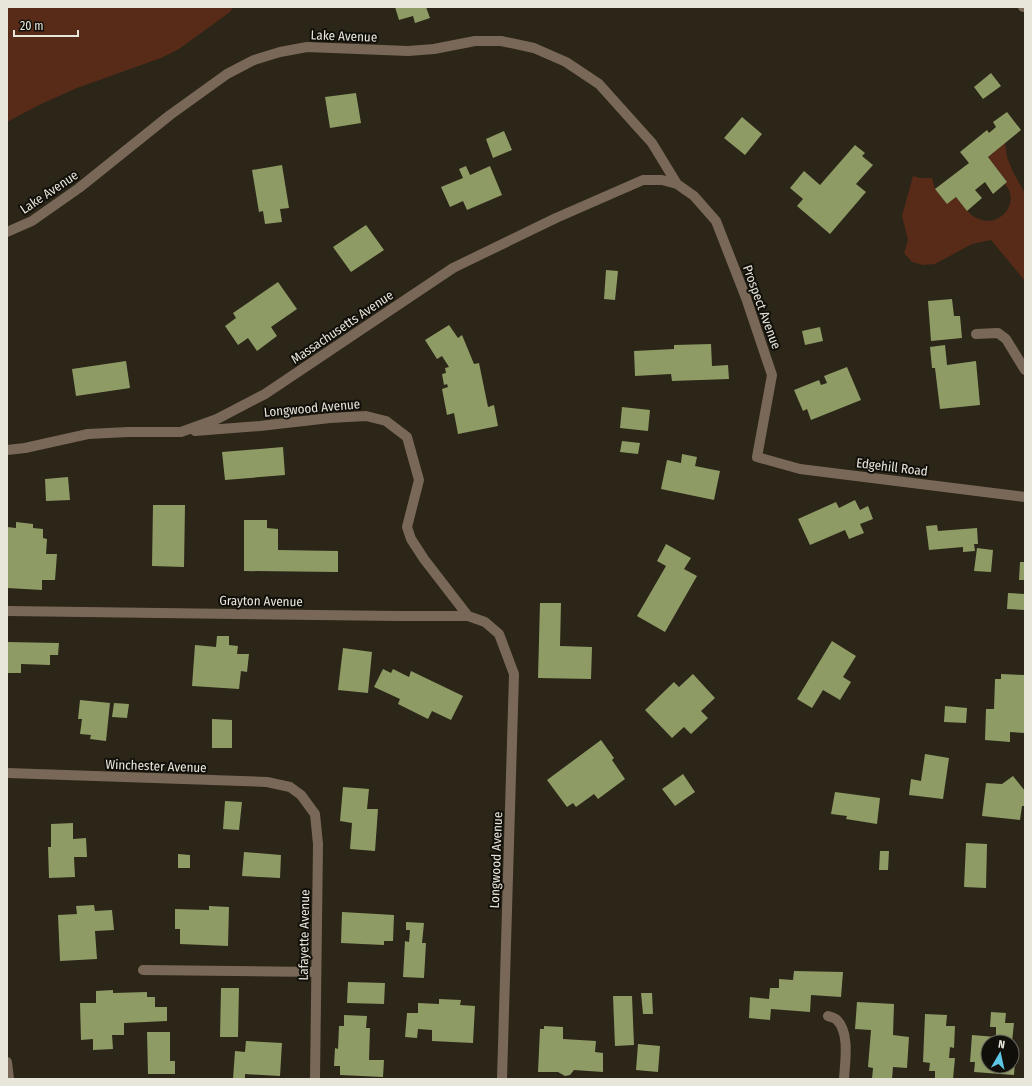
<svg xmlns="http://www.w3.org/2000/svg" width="1032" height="1086" viewBox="0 0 1032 1086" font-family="'Fira Sans Condensed',sans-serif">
  <rect width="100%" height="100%" fill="#2b2618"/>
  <path fill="#582a18" d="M7 7H233L230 12 179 49 161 58 77 88 39 105 7 122Z
    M1005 143 1007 157 1013 172 1025 193V281L991 240 972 244 935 264 923 265 912 262 904 253 908 240 902 216 913 176 921 178H932L935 189 947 204 956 197C963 205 969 216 979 219 1000 228 1021 202 1005 184L1007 182 988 157Z"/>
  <path fill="#8f9b65" d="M395 7H426L430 18 415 23 413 16 399 20Z
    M991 73 1001 86 983 99 974 87Z
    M356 93 361 123 330 128 325 97Z
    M1007 112 1021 130 988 157 1007 182 993 194 985 182 975 190 982 198 967 211 956 197 947 204 935 189 969 163 960 152 987 130 989 133 996 127 993 122Z
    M742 117 762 134 745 155 724 138Z
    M504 131 512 150 493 158 486 139Z
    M855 145 865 153 862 156 873 165 856 184 866 192 830 234 797 206 803 199 790 188 804 171 820 185Z
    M282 165 289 208 280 209 282 222 265 224 263 211 259 212 252 170Z
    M466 166 470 175 490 166 502 195 467 210 463 201 450 207 441 187 463 178 459 169Z
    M366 225 384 250 351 272 333 247Z
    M606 270 618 271 615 300 604 299Z
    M278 282 297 309 271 327 277 336 257 351 248 338 238 345 225 326 236 318 233 313Z
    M952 299 954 316H960L962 338 931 341 928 301Z
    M449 325 458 338 462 335 474 364 479 363 488 407 494 405 498 426 458 434 454 413 447 415 442 389 448 387 447 384 444 385 442 374 446 373 445 368 449 367 442 356 437 359 425 340Z
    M820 327 823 341 805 345 802 331Z
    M711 344 712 366 728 365 729 379 672 381 671 374 635 376 634 351 674 349V345Z
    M945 345 947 365 976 361 980 405 940 409 935 368H932L930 347Z
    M126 361 130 388 76 396 72 369Z
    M847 367 861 400 811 420 807 409 803 411 794 390 819 380 821 385 827 383 824 376Z
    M622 407 650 410 648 431 620 428Z
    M622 441 640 443 638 454 620 452Z
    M283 447 285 475 225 480 222 452Z
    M682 454 697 457 695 466 720 471 714 500 661 489 667 460 681 463Z
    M68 477 70 500 46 501 45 479Z
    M855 500 860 510 868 506 873 519 860 524 864 533 849 539 845 530 810 545 798 519 836 502 839 508Z
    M153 505H185L184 567 152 566Z
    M244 520H267V528L278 529V550L338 551V572L244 571Z
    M16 522 33 524V528L43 529V538L47 539 46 554H57L55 580H42V590L7 588V527L16 528Z
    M937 525 938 531 977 528 978 544H974L975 551 963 552V547L929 550 926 526Z
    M666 544 691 558 684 569 697 576 665 632 637 616 666 566 657 561Z
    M977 548 993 550 991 572 974 571Z
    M1020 562H1025V580H1019Z
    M1008 593 1025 594V610L1007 609Z
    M540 603H561L560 646 592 647 591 679 538 678Z
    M217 636H229V645L238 646 237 654H249L247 672 241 671 239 689 192 686 195 645 216 647Z
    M832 641 856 656 843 677 851 682 840 700 823 690 812 708 797 699Z
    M7 642 59 643 58 655H50V665L21 664V673H7Z
    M343 648 372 652 368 693 338 690Z
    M383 669 391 673 393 669 409 677 411 671 463 696 451 720 432 711 428 719 398 704 400 699 374 687Z
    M693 674 715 698 701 711 708 718 691 734 684 727 672 738 645 710 674 682 679 687Z
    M1001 674 1025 675V733L1010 732V742L985 740 986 709H994L995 679H1001Z
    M80 700 110 703 106 741 90 739 91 735 80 734 82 719H78Z
    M114 703 129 704 127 718 112 717Z
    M945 706 967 708 966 723 944 722Z
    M212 719 232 720V748H212Z
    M601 740 614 758 612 760 625 779 598 799 594 794 576 807 573 803 567 807 547 780Z
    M925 754 949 758 943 799 909 795 911 779 921 781Z
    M683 774 695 792 675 806 662 789Z
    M1013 776 1025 791V806H1022L1020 820 982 816 986 783 1002 784Z
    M343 787 369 789 367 809H378L375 851 350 849 352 823 340 821Z
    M835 792 880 798 877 824 846 819 847 816 831 814Z
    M225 801 242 802 239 830 223 829Z
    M73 823V839L86 838 87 857H74L75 877 49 878 48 847H51V824Z
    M966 843 987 844 986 888 964 887Z
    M880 851H889L888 870H879Z
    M244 852 281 855 280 878 242 876Z
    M178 854 190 855V868H178Z
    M94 905 95 911 112 910 114 930 95 931 97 959 60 961 58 915 77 914 76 906Z
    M209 906 229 907 228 946 180 944V929H175V909L209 910Z
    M342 912 394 915 393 941H384V945L341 943Z
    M406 922 424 923 422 943H426L424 978 403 977 405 941 409 942 410 930H406Z
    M794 971 843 972 841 997 811 995 810 1012 771 1009 770 1020 749 1018 750 997 769 999 770 988H779V979L793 980Z
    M348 982 385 983 384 1004 347 1003Z
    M221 988H239L238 1037H220Z
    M113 990V993L147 992V997H155V1007H167V1021L124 1023V1035H112L113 1049 93 1050V1039L81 1040 80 1003H96V991Z
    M641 993H652L653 1014H643Z
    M613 996H632L634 1045 615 1046Z
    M439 999 461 1000 460 1005 475 1006 473 1043 432 1041V1030L418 1029 417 1038 405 1037 407 1013H418V1003L439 1004Z
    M857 1002 894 1004 893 1035 909 1037 907 1068 893 1067 892 1079H872L873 1068 868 1067 871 1030 855 1029Z
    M991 1012 1006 1013 1005 1023H1014L1012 1042H988V1066H1012V1047H1016L1014 1075 974 1072 975 1062H970L972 1035 996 1037V1027H990Z
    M925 1014 947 1015 946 1026H955L954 1048 950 1047 949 1058H955L953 1079 935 1078V1071H929L930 1063 923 1062Z
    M344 1015 367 1016 366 1028H370L369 1060H384L383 1077 340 1075V1066H334L335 1048 338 1049 339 1026H344Z
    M544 1026 563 1027V1039L596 1041 595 1052 603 1053V1072L574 1070 570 1075 565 1076 558 1072H538L540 1029H544Z
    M147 1032H170V1061H175V1074H148Z
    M246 1041 282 1043 280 1076 245 1074V1079H233L235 1051 245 1052Z
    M638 1044 660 1046 658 1072 636 1070Z"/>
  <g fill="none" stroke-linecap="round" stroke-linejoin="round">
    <path stroke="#796857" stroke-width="10" d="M1023 7H1025
      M7 232 32 221 79 188 170 115 227 74 254 60 280 52 307 47 408 51 434 49 475 41H501L534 48 566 62 599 84 652 143 677 184
      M976 334 998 333 1006 339 1025 370
      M195 431 260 426 330 418 366 416 386 421 407 437 419 480 407 527 411 539 424 559 468 616
      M7 450 25 448 88 434 128 432H181L217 419 265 394 453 268 556 218 643 180H662L677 184 694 196 716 221 746 298 772 375 757 457 800 469 1025 497
      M7 611 399 616H468L485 622 499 634 514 674 502 1079
      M7 773 267 782 290 787 301 795 315 814 318 844 315 1079
      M143 970 316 972
      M828 1016C831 1017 835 1018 837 1020 850 1033 845 1062 844 1079
      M7 1062 9 1079"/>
  </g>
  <g text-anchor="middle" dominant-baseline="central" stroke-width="4" stroke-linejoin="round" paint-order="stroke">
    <g font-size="13" fill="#e8e5db" stroke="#110f09">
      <text transform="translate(344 36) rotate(2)">Lake Avenue</text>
      <text transform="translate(49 192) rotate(-34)">Lake Avenue</text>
      <text transform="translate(762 307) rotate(70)">Prospect Avenue</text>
      <text transform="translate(342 327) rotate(-34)">Massachusetts Avenue</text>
      <text transform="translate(312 408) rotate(-5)">Longwood Avenue</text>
      <text transform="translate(892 467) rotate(7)">Edgehill Road</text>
      <text transform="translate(261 601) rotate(1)">Grayton Avenue</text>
      <text transform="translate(156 766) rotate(2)">Winchester Avenue</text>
      <text transform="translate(496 860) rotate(-88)">Longwood Avenue</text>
      <text transform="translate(304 935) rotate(-89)">Lafayette Avenue</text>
    </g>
  </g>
  <rect width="1032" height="1086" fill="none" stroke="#e8e5db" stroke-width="16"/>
  <g transform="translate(1000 1054) rotate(9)"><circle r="19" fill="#110f09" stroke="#67655d"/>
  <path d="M0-3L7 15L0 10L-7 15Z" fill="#5dc7e8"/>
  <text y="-6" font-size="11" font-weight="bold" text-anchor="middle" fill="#e8e5db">N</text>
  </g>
  <path d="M14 30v6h64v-6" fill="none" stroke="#e8e5db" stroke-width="2"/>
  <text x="20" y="30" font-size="12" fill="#e8e5db" stroke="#110f09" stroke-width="3" paint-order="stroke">20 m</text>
</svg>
